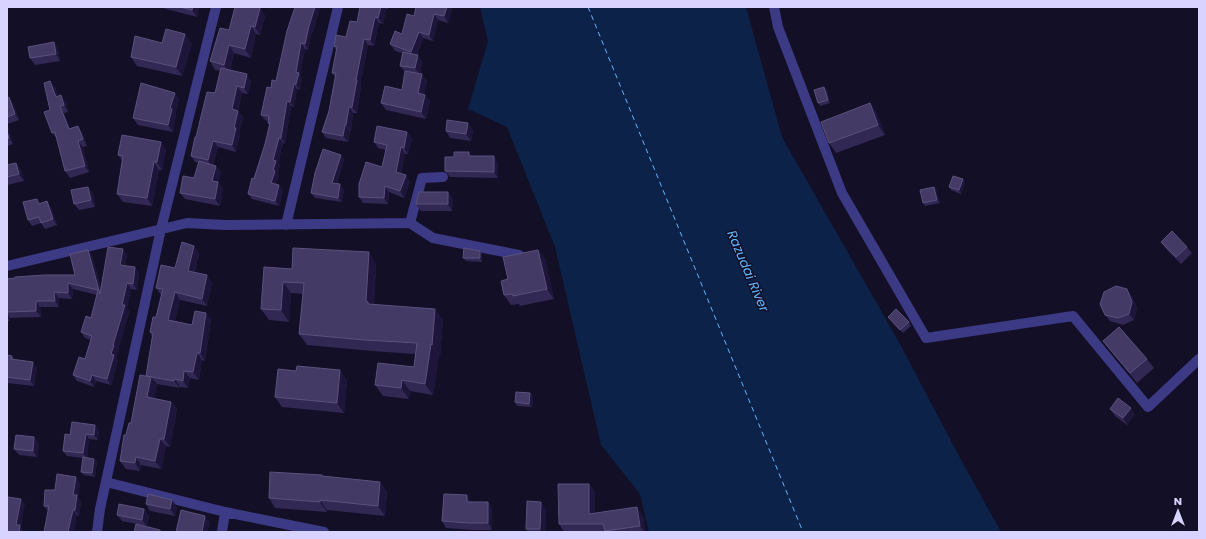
<svg xmlns="http://www.w3.org/2000/svg" width="1206" height="539" viewBox="0 0 1206 539" font-family="Poppins,sans-serif">
  <rect width="100%" height="100%" fill="#130f26"/>
  <path fill="#0c2248" d="M480 7H746L782 137 900 344 959 456 1001 532H649L640 494 601 445 555 247 507 127 468 109 488 41Z"/>
  <g fill="none" stroke-linecap="round" stroke-linejoin="round">
    <path stroke="#62b6ff" stroke-width="1" stroke-dasharray="5 4" stroke-linecap="butt" d="M588 7 803 532"/>
    <path stroke="#3d3a85" stroke-width="10" d="M774 7 778 27 842 193 926 338 1073 316 1148 407 1199 359
      M410 223 422 178 443 177
      M286 225 338 7
      M7 266 187 223 225 225 410 223 433 238 519 255
      M106 482 225 512 324 532
      M97 532 100 509 161 229 216 7
      M222 532 225 512"/>
  </g>
  <path fill="#312854" d="M159 7H199L197 17Z
    M320 7 313 32 312 31 308 50 305 49 300 75 302 78 300 90 297 89 294 107 291 106 285 144 283 143 278 163 280 166 277 174 279 176 276 184 283 190 279 206 252 199 248 194 265 144 269 125 268 123V121L265 120 261 115 271 88 276 81Z
    M360 7H388V9H386L383 24 379 23 374 46 368 45 360 85 361 86 357 113H353L351 131H350L348 142 326 138 322 132 329 111 335 77 332 73 336 50 334 46 346 37 357 22Z
    M416 7H451L452 8 448 23 438 20 433 41 423 38 417 55 422 62 420 74 427 81 424 94 425 95 430 101 426 119 386 110 381 103 402 90 405 72 400 66 402 53 395 51 390 44 402 34 414 16Z
    M260 8 265 16 260 35 256 34 251 58 234 53 230 70 251 81 248 94 242 93 238 111 243 117 239 133 240 135 236 152 218 147 213 165 221 172 218 182 223 189 220 206 185 199 180 193 194 178 199 163 195 162 191 156 196 137 215 93 220 71 215 70 210 61 229 30Z
    M54 42 58 49 60 61 35 65 30 58Z
    M162 43H192L182 76 137 66 131 57Z
    M50 81 55 87 58 96 66 102 68 112 64 113 70 129 82 132 87 146 83 147 89 172 70 178 65 171 57 139 52 133 50 110Z
    M824 87 827 91 830 103 820 106 818 103Z
    M7 98 13 103 19 120 7 124 13 144 7 146Z
    M179 99 175 114 176 115 173 132 138 125 133 118Z
    M870 103 877 113 885 135 836 153 829 143Z
    M468 123 473 130 471 141 450 138 446 131Z
    M407 132 412 138 408 154H405L401 174 406 175 410 182 404 198 389 192 388 204 363 203 359 197 382 167 386 150 378 148 374 142Z
    M166 150 162 170H159L152 206 123 202 117 194 122 161 118 155Z
    M472 156 498 163V178L450 177 445 171 454 157Z
    M344 159 337 183 344 189 342 202 315 198 311 193Z
    M16 163 21 170 24 181 7 185V165Z
    M963 179 965 183 961 194 951 190 949 187Z
    M934 187 936 190 940 203 925 206 923 203Z
    M448 192 453 199 452 211H421L416 204Z
    M93 193 95 207 79 210 74 204Z
    M47 201 51 207 57 225 45 229 41 223 32 226 28 220 40 203Z
    M1161 242 1187 247 1192 253 1181 264 1166 249Z
    M194 246 199 253 195 272 207 275 212 283 207 306 180 300 175 321 192 325 206 313 211 320 205 361 202 360 199 380 190 378 188 388 180 387V388L157 384 154 398 171 402 177 409 170 447 166 446 161 469 141 465 140 471 126 469 120 461 126 435 131 423 146 376 152 337 150 332 156 317 161 295 156 288 175 268Z
    M123 249 127 255 125 266 135 267 139 273 137 290 131 289 127 308 129 312 118 350 119 351 116 358 118 361 111 385 96 381 94 387 77 381 73 375 85 359 91 340 85 338 81 332 91 318 97 295 73 289 72 299 59 298V307H40L41 317 10 318V321H7V279L75 275 88 250 92 256 101 288Z
    M538 250 545 259 554 299 520 306 519 304 511 305 504 295 508 279Z
    M480 251 482 254V262L466 261 463 258Z
    M376 263 374 305 443 320 440 356 439 355 433 395 410 391 409 399 383 396 375 385 414 367 415 354 372 351 307 345 299 334 303 294 291 293 289 322 269 320 261 309 292 269Z
    M1132 296 1137 308 1134 320 1123 325 1110 321 1105 315Z
    M888 317 909 322 911 326 903 333 891 320Z
    M1103 341 1147 359 1154 368 1137 383 1110 350Z
    M7 355 12 356 15 360 37 368 34 386 7 383Z
    M347 380 344 413 282 407 275 397Z
    M530 393 533 396 532 407 517 406 515 402Z
    M1110 409 1135 414 1127 425 1115 416Z
    M95 425 99 430 98 440 89 439 87 458 97 462 95 477 84 475 81 472 83 458 67 456 63 451 70 435Z
    M34 437 39 444 37 457 19 455 14 449Z
    M322 475 323 476 387 491 385 516 327 510V512L275 508 269 498Z
    M80 483 78 497 81 502 79 516 48 511 44 506 55 490Z
    M589 484 595 492V514L643 516 645 532H564L559 524Z
    M488 502 492 509V530H473L446 528 442 521Z
    M146 504 177 507 175 516 150 511Z
    M144 509 149 516 147 526 122 521 117 515Z
    M546 509 545 532H528L526 529Z"/>
  <path fill="#1d163a" d="M193 7H199L197 17 192 10Z
    M315 7H320L313 32 309 26Z
    M381 7H385L386 9 383 24 378 18Z
    M447 7H451L452 8 448 23 444 16Z
    M260 8 265 16 260 35 255 27Z
    M434 14 438 20 433 41 429 35Z
    M375 17 379 23 374 46 370 40Z
    M251 26 256 34 251 58 245 49Z
    M309 26 312 31 308 50 305 44Z
    M419 32 423 38 415 58 411 52Z
    M185 34 192 43 182 76 176 67Z
    M364 39 368 45 360 85 361 86 357 113 352 107 356 80Z
    M54 42 58 49 60 61 56 54Z
    M301 43 305 49 300 75 302 78 300 90 296 84V72Z
    M229 45 234 53 229 73 224 65Z
    M418 55 422 62 420 75 415 68Z
    M247 74 251 81 248 94 244 88Z
    M422 74 427 81 423 100 418 93Z
    M50 81 55 87 61 103 56 97Z
    M294 84 297 89 294 107 290 102Z
    M237 86 242 93 236 116 232 109Z
    M824 87 827 91 830 103 828 100Z
    M175 93 179 99 175 114 176 115 173 132 168 125 170 108Z
    M61 95 66 102 68 112 64 105Z
    M425 95 430 101 426 119 421 112Z
    M9 97 13 103 19 120 15 114Z
    M287 101 291 106 285 144 281 138Z
    M870 103 877 113 885 135 878 125Z
    M60 106 64 113 73 136 69 129Z
    M349 107 353 113 351 131 346 125Z
    M238 111 243 117 239 133 240 135 236 152 232 145 234 128Z
    M468 123 473 130 471 141 466 134Z
    M7 124 13 144 9 138 7 131Z
    M345 125 350 131 348 142 343 136Z
    M78 126 82 132 87 146 83 139Z
    M407 132 412 138 408 154 404 148Z
    M279 138 283 143 278 163 280 166 277 174 279 176 275 188 271 183 273 170V160Z
    M78 141 83 147 89 172 85 166Z
    M213 141 218 147 212 167 208 160Z
    M161 142 166 150 162 170 157 162Z
    M401 147 405 154 400 178 396 172Z
    M469 152 474 158 469 156Z
    M341 155 344 159 335 188 332 183Z
    M494 156 498 163V178L494 172Z
    M154 162 159 170 152 206 147 198Z
    M16 163 21 170 24 181 19 174Z
    M216 166 221 172 217 188 212 181Z
    M406 175 410 182 404 198 400 191Z
    M963 179 965 183 961 194 959 190Z
    M218 182 223 189 220 206 215 199Z
    M340 184 344 189 342 202 338 198Z
    M279 185 283 190 279 206 275 201Z
    M385 186 389 192 388 204 384 198Z
    M88 187 93 193 95 207 91 200Z
    M934 187 936 190 940 203 937 200Z
    M448 192 453 199 452 211 448 204Z
    M47 201 51 207 57 225 53 219Z
    M194 246 199 253 193 278 188 271Z
    M123 249 127 255 124 271 120 265Z
    M88 250 92 256 104 300 100 294Z
    M538 250 545 259 554 299 547 289Z
    M480 251 482 254V262L480 258Z
    M369 252 376 263 374 310 366 301Z
    M135 267 139 273 137 290 133 284Z
    M207 275 212 283 207 306 202 299Z
    M283 282 291 293 289 322 281 310Z
    M68 283 73 289 72 299 68 293Z
    M127 283 131 289 127 308 129 312 118 350 119 351 116 358 118 361 111 385 107 379 113 345Z
    M1127 289 1132 296 1137 308 1134 320 1129 314Z
    M54 292 59 298V307L55 301Z
    M175 292 180 300 174 327 168 320Z
    M36 301 40 307 41 317 36 311Z
    M435 309 443 320 440 356 432 345Z
    M206 313 211 320 205 361 200 353Z
    M7 314 10 318V321L7 317Z
    M431 344 439 355 433 395 425 384Z
    M197 353 202 360 199 380 193 372Z
    M33 362 37 368 34 386 30 380Z
    M340 370 347 380 344 413 337 403Z
    M184 371 190 378 188 388 183 381Z
    M92 375 96 381 94 387 90 381Z
    M151 377 157 384 153 405 147 397Z
    M175 379 180 387V388L174 381Z
    M402 380 410 391 409 399 401 388Z
    M530 393 533 396 532 407 529 404Z
    M171 402 177 409 170 447 164 439Z
    M1131 408 1135 414 1127 425 1123 418Z
    M95 425 99 430 98 440 94 435Z
    M86 434 89 439 87 459 83 453Z
    M34 437 39 444 37 457 33 451Z
    M160 439 166 446 161 469 155 461Z
    M136 457 141 465 140 471 135 463Z
    M94 459 97 462 95 477 92 473Z
    M76 477 80 483 78 497 81 502 79 516 75 510 73 495Z
    M380 482 387 491 385 516 378 506Z
    M589 484 595 492V523L589 514Z
    M467 495 472 502H467Z
    M21 499 25 504 21 527 24 531 23 532H19L16 525Z
    M172 500 177 507 175 516 170 509Z
    M320 500 327 510V512L320 502Z
    M488 502 492 509V530L488 523Z
    M541 502 546 509 545 532H541L540 529Z
    M637 507 643 516 645 532H644L640 526Z
    M144 509 149 516 147 526 142 520Z
    M73 510 77 516 74 532H68Z
    M205 516 210 522 208 532H202Z"/>
  <path fill="#433a66" stroke="#5a527e" d="M180 7H193L192 10Z
    M235 7H256L260 8 255 27 251 26 245 49 229 45 224 65 210 61 220 28 229 30Z
    M295 7H315L309 26 305 44 301 43 296 72 299 73 296 84H294L290 102 287 101 281 138H279L273 160 276 161 273 170 275 171 271 183 279 185 275 201 248 194 252 178 254 179 265 144 270 123H268L269 116 261 115 267 87 271 88 272 80 276 81 287 31Z
    M360 7H381L378 18 375 17 370 40 364 39 356 80H357L352 107H349L346 125H345L343 136 322 132 329 111 336 73H332L337 47 334 46 336 35 346 37 350 21 357 22Z
    M416 7H447L444 16 434 14 429 35 419 32 411 52 390 44 395 31 402 34 407 14 414 16Z
    M166 29 185 34 176 67 131 57 135 36 162 43Z
    M54 42 56 54 30 58 28 47Z
    M403 52 418 55 415 68 400 66Z
    M221 68 247 74 244 88 237 86 232 109 238 111 234 128H236L232 145 213 141 208 160 191 156 195 137H196L207 92 215 93Z
    M405 71 422 74 418 93 425 95 421 112 381 103 385 86 402 90Z
    M50 81 56 97 61 95 64 105 60 106 69 129 78 126 83 139 78 141 85 166 65 171 55 132 52 133 44 112 50 110 44 83Z
    M141 83 175 93 170 108 172 109 168 125 133 118Z
    M824 87 828 100 818 103 814 90Z
    M9 97 15 114 7 117V98Z
    M870 103 878 125 829 143 821 122Z
    M447 120 468 123 466 134 446 131Z
    M377 126 407 132 404 148 401 147 396 172 406 175 400 191 385 186 384 198 359 197V184L366 162 382 167 387 145 374 142Z
    M7 131 9 138 7 139Z
    M122 135 161 142 157 162H154L147 198 117 194 123 156 118 155Z
    M323 149 341 155 332 183 340 184 338 198 311 193 315 173Z
    M454 152H469V156H494V172L445 171V157H454Z
    M199 161 216 166 212 181 218 182 215 199 180 193 183 176 194 178Z
    M16 163 19 174 7 177V165Z
    M953 176 963 179 959 190 949 187Z
    M88 187 91 200 74 204 71 190Z
    M934 187 937 200 923 203 920 190Z
    M419 192H448V204H416Z
    M37 199 39 204 47 201 53 219 41 223 39 217 28 220 23 202Z
    M1172 231 1187 247 1176 257 1161 242Z
    M182 242 194 246 188 271 207 275 202 299 175 292 168 320 192 325 195 311 206 313 200 353H197L193 372 184 371 183 381 175 379 174 381 146 376 153 333 150 332 153 317H156L163 289 156 288 161 265 175 268Z
    M108 247 123 249 120 265 135 267 133 284 127 283 122 305H125L113 345H114L111 354 114 355 107 379 92 375 90 381 73 375 79 357 85 359 92 336 81 332 86 316 91 318 98 290 68 283V293L54 292 55 301H36V311L7 312V279L15 278V277L45 275H75L70 254 88 250 100 294Z
    M293 248 369 252 366 301 368 302V304L435 309 432 345 431 344 425 384 402 380 401 388 375 385 378 363 414 367 417 343 365 340 299 334 304 283 283 282 281 310 261 309 264 267 292 269Z
    M464 248 480 251V258H463Z
    M538 250 547 289 513 296V294L504 295 501 281 508 279 503 257Z
    M1116 286 1127 289 1132 302 1129 314 1118 318 1105 315 1100 304 1104 292Z
    M896 309 909 322 900 330 888 317Z
    M1119 327 1147 359 1130 373 1103 341Z
    M7 355 12 356 11 359 33 362 30 380 7 377Z
    M297 366 340 370 337 403 275 397 278 369 296 371Z
    M140 375 151 377 147 397 171 402 164 439H160L155 461 136 457 135 463 120 461 124 435H126L129 423H131Z
    M516 392 530 393 529 404 515 402Z
    M1118 398 1131 408 1123 418 1110 409Z
    M72 422 95 425 94 435 86 434 83 453 63 451 65 434 70 435Z
    M16 435 34 437 33 451 14 449Z
    M83 457 94 459 92 473 81 472Z
    M270 472 322 475V476L380 482 378 506 320 500V502L269 498Z
    M57 474 76 477 73 495H77L75 510H73L68 532H44L49 506H44L45 490H55Z
    M558 484H589V514L637 507 640 526 605 531 603 524H559Z
    M148 494 172 500 170 509 146 504Z
    M444 494 467 495V502H488V523H468L442 521Z
    M8 497 21 499 16 525H20L19 532H7V501Z
    M527 501 541 502 540 529H526Z
    M119 504 144 509 142 520 117 515Z
    M181 510 205 516 202 532H176Z
    M136 524 160 530V532H134Z"/>
  <g text-anchor="middle" dominant-baseline="central" stroke-width="3" stroke-linejoin="round" paint-order="stroke">
    <g font-size="13" font-style="italic" fill="#62b6ff" stroke="#130f26">
      <text transform="translate(748 271) rotate(67)">Razudai River</text>
    </g>
  </g>
  <rect width="1206" height="539" fill="none" stroke="#d9d4ff" stroke-width="16"/>
  <g transform="translate(1178 511)" stroke="#130f26" stroke-width="3" paint-order="stroke">
  <path d="M0-3L7 15L0 10L-7 15Z" fill="#d9d4ff"/>
  <text y="-6" font-size="11" font-weight="bold" text-anchor="middle" fill="#d9d4ff">N</text>
  </g>
</svg>
